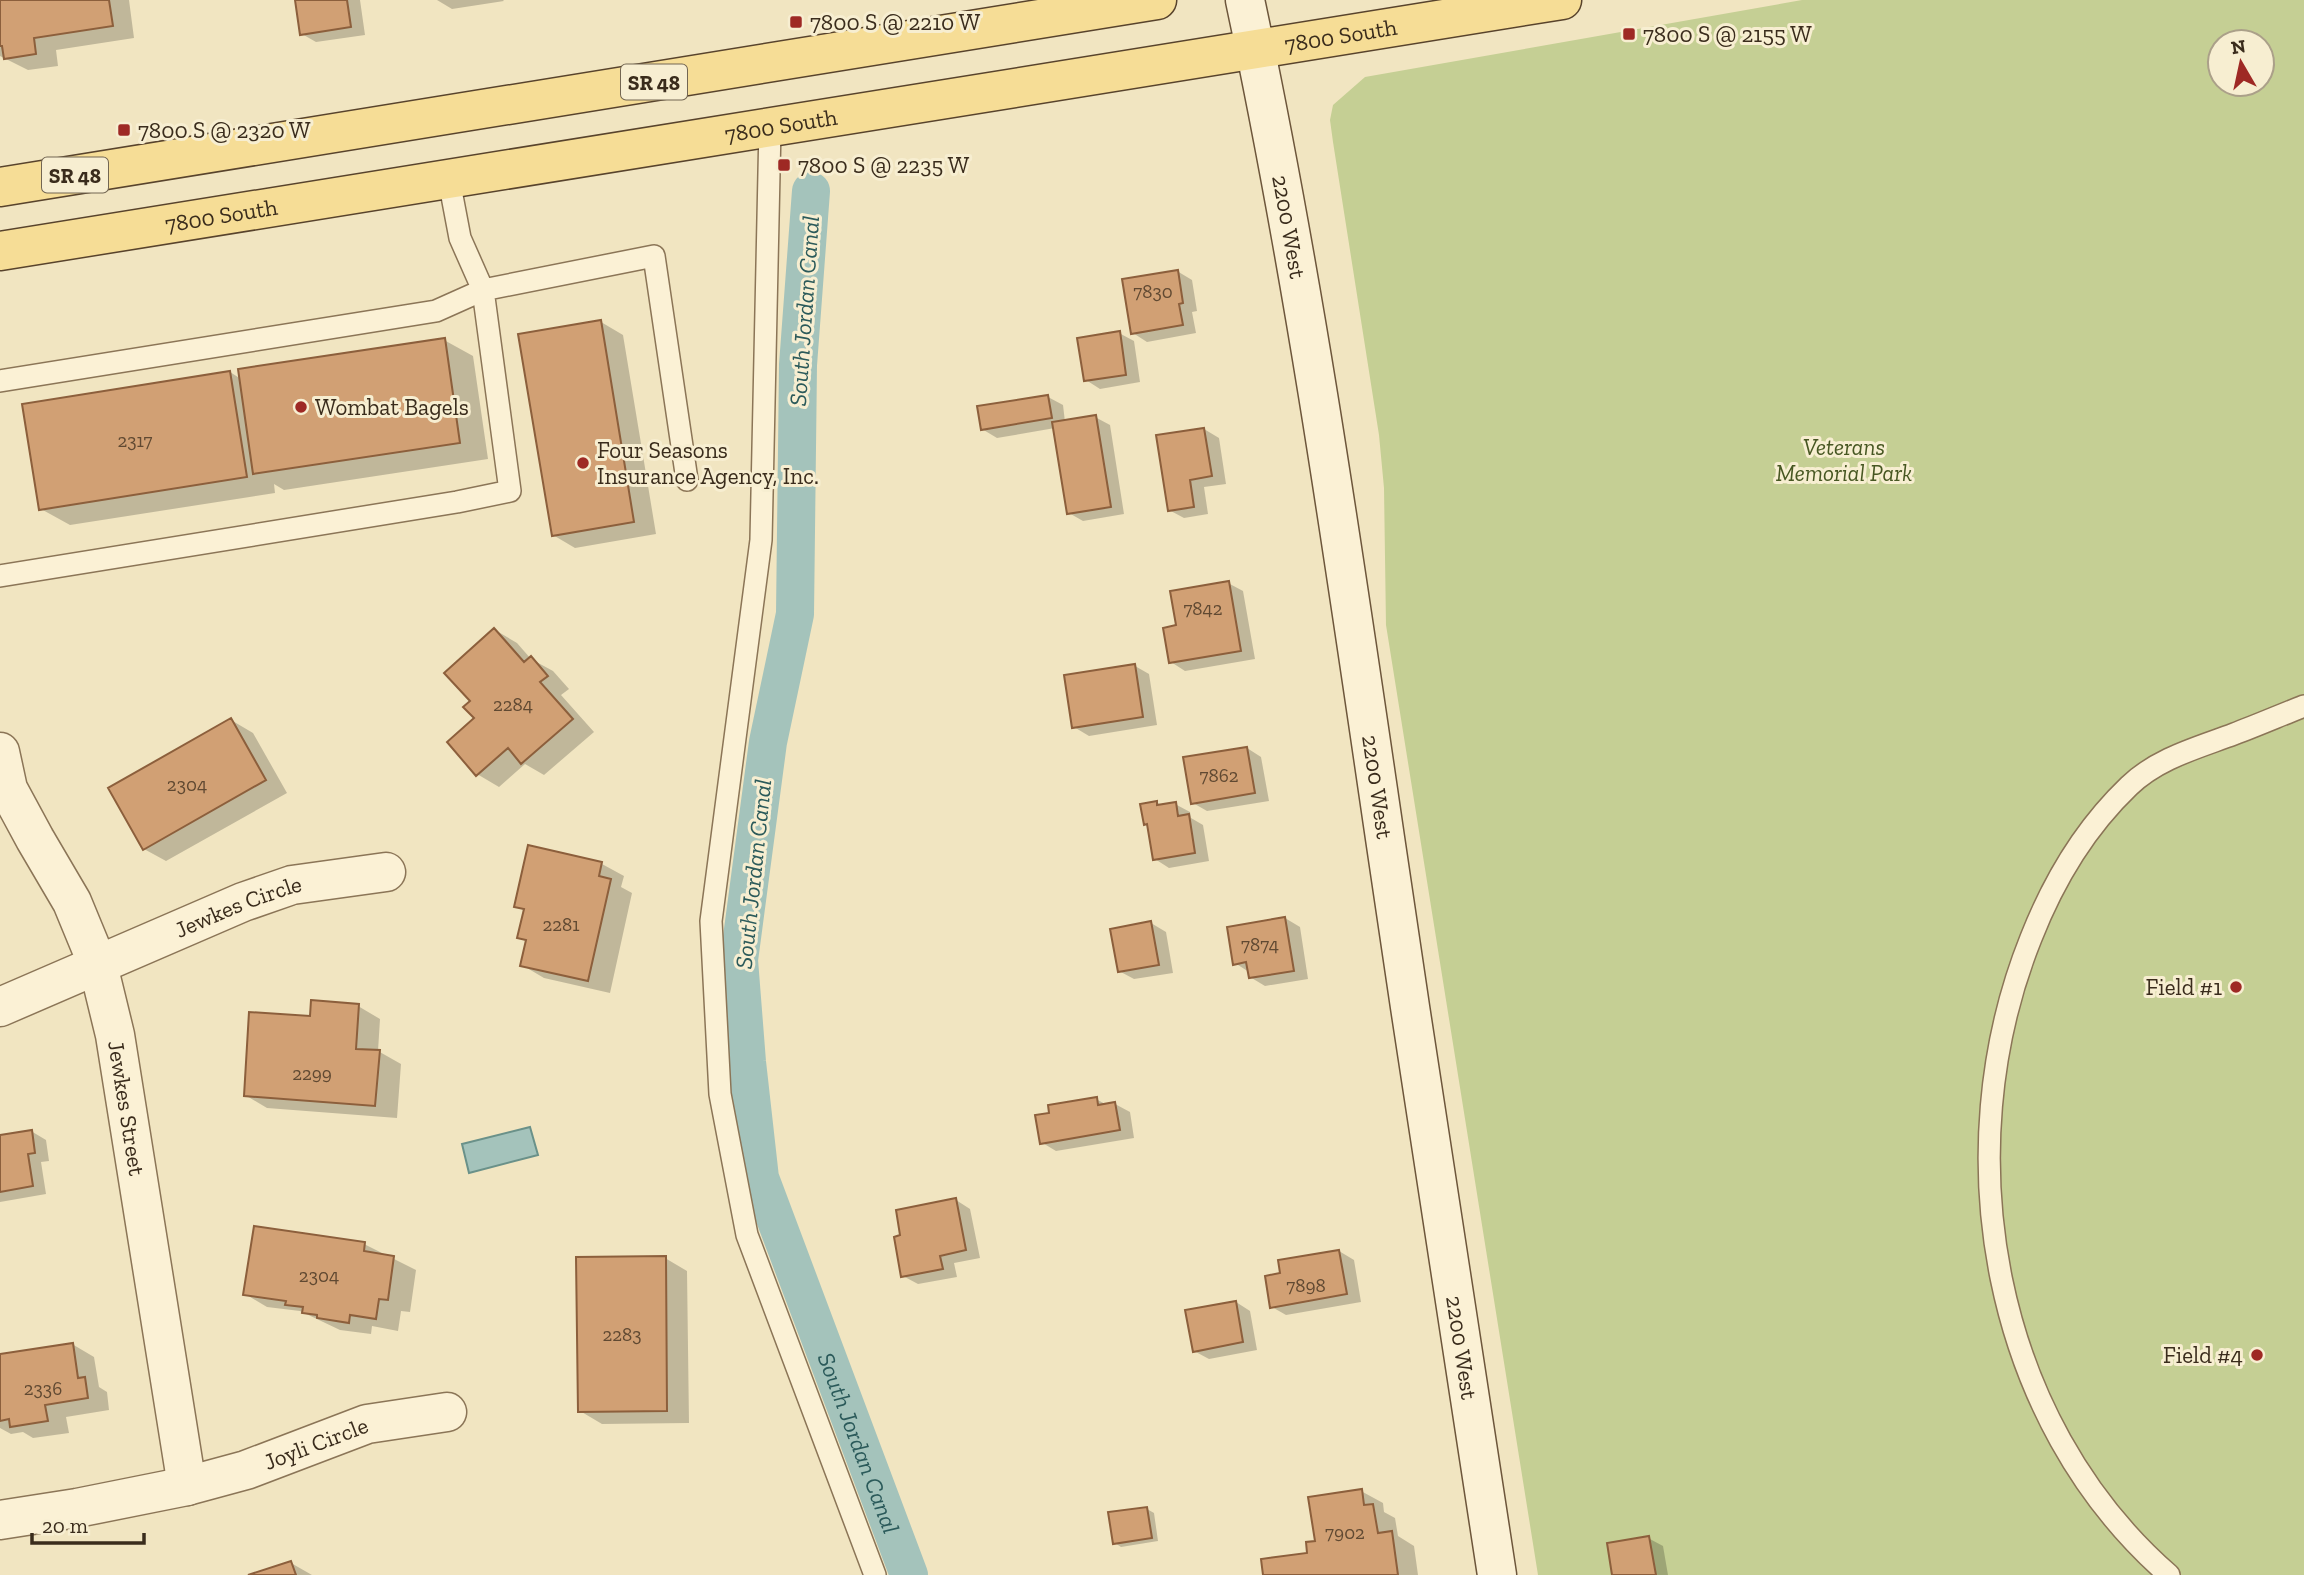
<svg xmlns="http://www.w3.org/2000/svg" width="2304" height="1575" viewBox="0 0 2304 1575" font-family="'Zilla Slab',serif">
  <rect width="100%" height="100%" fill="#f1e5c1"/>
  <path fill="#c5cf94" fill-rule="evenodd" d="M1802 0H2304V1575H1538L1386 625 1384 488 1379 435 1333 142 1330 120 1333 105 1365 77ZM2220 42H2262V84H2220Z"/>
  <path fill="#a4c3bb" stroke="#6a9189" stroke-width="2" d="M530 1127 538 1155 469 1173 462 1144Z"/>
  <path fill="#0003" d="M0 0H129L134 38 56 50 58 66 28 70 0 56Z
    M296 0H360L365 35 316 42 302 34Z
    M437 0H503L504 1 452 9Z
    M1177 271 1192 280 1197 311 1192 312 1196 333 1147 342 1133 333Z
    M601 322 623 335 656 534 575 548 553 535Z
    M1119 333 1134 341 1140 382 1100 389 1086 380Z
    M444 340 473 356 488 459 284 490 274 484 275 493 70 525 41 509 230 372 241 379Z
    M1048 397 1063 405 1065 422 1095 417 1110 425 1124 514 1083 521 1069 513 1055 428 997 438 982 429Z
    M1204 429 1219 438 1226 484 1204 487 1208 514 1184 518 1169 510Z
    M1228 583 1243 591 1255 659 1185 671 1171 662 1178 626Z
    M495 630 517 643 531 659 553 671 569 689 561 695 594 732 544 775 525 764 499 787 477 774 476 718 472 701Z
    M1135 666 1149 674 1157 725 1089 736 1074 727Z
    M231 720 253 733 287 793 166 861 144 849Z
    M1247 748 1261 757 1269 801 1207 811 1193 803Z
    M1156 802 1163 806 1175 804 1190 812 1191 818 1203 825 1209 861 1169 868 1155 859 1149 825 1145 823Z
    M529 848 602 864 624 876 621 887 632 893 610 993 544 978 522 965 527 942 519 937 525 911 516 906Z
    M1285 918 1300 927 1308 979 1265 986 1250 977 1249 972 1235 963Z
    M1151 923 1166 932 1173 973 1134 979 1119 971Z
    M358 1006 380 1019 378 1051 401 1064 397 1118 267 1108 245 1095 312 1018Z
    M1096 1099 1107 1105 1115 1104 1130 1112 1134 1138 1056 1151 1041 1142 1051 1114Z
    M31 1131 46 1140 49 1161 41 1162 46 1194 0 1202V1136Z
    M956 1200 970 1209 980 1258 954 1263 957 1277 918 1284 903 1276Z
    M364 1244 416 1270 410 1312 401 1311 398 1331 372 1326 371 1334 340 1330 300 1311 267 1307 245 1294Z
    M1339 1251 1354 1260 1361 1302 1286 1315 1272 1307 1282 1274Z
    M665 1258 687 1271 689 1423 602 1424 580 1411Z
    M1236 1302 1250 1311 1257 1350 1209 1359 1194 1351Z
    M72 1344 94 1357 99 1387 107 1392 109 1410 66 1417 69 1433 33 1438 23 1432 11 1434 0 1428V1355Z
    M1361 1491 1383 1503 1384 1512 1395 1518 1398 1536 1414 1546 1418 1575H1265L1309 1554 1317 1542Z
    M1147 1509 1154 1513 1158 1541 1121 1547 1115 1543Z
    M1648 1538 1663 1546 1668 1575H1614Z
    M291 1563 312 1575H253Z"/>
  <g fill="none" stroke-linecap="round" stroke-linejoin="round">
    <path stroke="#a4c3bb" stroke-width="38" id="s1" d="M811 191 798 365 795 614 768 742 739 960 747 1062 760 1178 909 1575"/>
  </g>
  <path fill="#d1a074" stroke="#8c5f3c" stroke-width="2" d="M0 0H109L113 26 34 38 36 54 4 59 2 46H0Z
    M295 0H347L351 27 300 35Z
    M1178 270 1183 303 1179 304 1183 325 1131 334 1122 279Z
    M601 320 634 522 552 536 518 334Z
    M1120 331 1126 375 1084 381 1077 338Z
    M445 338 460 443 253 474 238 369Z
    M230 371 247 477 39 510 22 404Z
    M1048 395 1052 418 981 430 977 406Z
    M1096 415 1111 507 1067 514 1052 422Z
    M1204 428 1212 476 1190 480 1194 507 1168 511 1156 435Z
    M1229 581 1241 651 1169 663 1163 628 1176 625 1170 591Z
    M494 628 524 662 531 656 548 676 540 682 573 719 521 764 508 748 476 776 447 742 474 718 463 707 470 701 444 673Z
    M1135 664 1143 717 1072 728 1064 675Z
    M231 718 266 780 143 850 108 788Z
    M1247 747 1255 793 1191 804 1183 757Z
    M1157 801V805L1176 802 1178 816 1189 814 1195 853 1153 860 1147 824 1144 825 1140 804Z
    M528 845 602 862 599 876 611 879 588 981 520 966 526 940 517 938 524 909 514 907Z
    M1285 917 1294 971 1249 978 1246 962 1233 965 1227 927Z
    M1151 921 1159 965 1118 972 1110 929Z
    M311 1000 359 1004 356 1049 380 1050 375 1106 244 1096 249 1012 310 1016Z
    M1097 1097 1098 1105 1115 1102 1120 1130 1040 1144 1035 1115 1049 1113 1048 1105Z
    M32 1130 35 1153 28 1154 33 1186 0 1192V1135Z
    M956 1198 966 1250 940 1256 943 1269 901 1277 894 1237 900 1235 896 1210Z
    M254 1226 365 1242 364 1251 394 1256 388 1300 379 1299 376 1319 350 1315 349 1323 317 1318V1315L302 1313 303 1307 285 1305 286 1301 243 1295Z
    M1339 1250 1347 1294 1270 1308 1265 1276 1280 1273 1278 1260Z
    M666 1256 667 1411 578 1412 576 1257Z
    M1236 1301 1243 1342 1193 1352 1185 1310Z
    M73 1343 78 1378 85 1377 88 1398 45 1405 48 1421 10 1427 9 1419 0 1421V1354Z
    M1362 1489 1364 1505 1373 1504 1378 1533 1392 1531 1398 1575H1263L1261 1559 1307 1553 1306 1542 1315 1541 1308 1497Z
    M1147 1507 1152 1538 1113 1544 1108 1512Z
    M1649 1536 1656 1575H1612L1607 1543Z
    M291 1561 296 1575H248Z"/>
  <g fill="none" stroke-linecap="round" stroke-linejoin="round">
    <g stroke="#8b7557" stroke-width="24">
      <path id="lane" d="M770 127 761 540 711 921 720 1094 747 1235 875 1575
        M0 381 436 311 483 290 460 238 449 180
        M0 576 457 502 510 491 483 290 654 256 687 480
        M2169 1575C1992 1421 1945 1152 2031 938 2053 882 2085 828 2129 786 2158 758 2197 748 2234 734 2258 725 2281 715 2304 706"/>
    </g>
    <g stroke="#8b7557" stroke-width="41">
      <g id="street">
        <path id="s2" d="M0 752 8 789 35 839 72 902 98 965 115 1035 187 1486"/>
        <path id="s3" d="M0 1007 243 902 292 885 386 872"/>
        <path id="s4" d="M0 1520 77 1508 187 1486 246 1470 367 1424 447 1412"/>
      </g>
    </g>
    <g stroke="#6d563b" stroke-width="41">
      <g id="secondary">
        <path id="s5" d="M1245 0C1304 277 1344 558 1385 838 1421 1084 1459 1330 1497 1575"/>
      </g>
    </g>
    <g stroke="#58432c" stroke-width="41">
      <g id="primary">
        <path d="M0 187 1157 0"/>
        <path id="s6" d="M0 251 1562 0"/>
      </g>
    </g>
    <use href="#lane" stroke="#fbf1d5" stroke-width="21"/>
    <use href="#street" stroke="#fbf1d5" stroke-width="38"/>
    <use href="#secondary" stroke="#fbf1d5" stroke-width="38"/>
    <use href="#primary" stroke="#f6dd96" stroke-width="38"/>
  </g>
  <g fill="#9e2924" stroke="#f7eed1" stroke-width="2.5">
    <rect x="789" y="15" width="14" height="14" rx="3.5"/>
    <rect x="1622" y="27" width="14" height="14" rx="3.5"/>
    <rect x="117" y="123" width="14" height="14" rx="3.5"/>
    <rect x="777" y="158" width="14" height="14" rx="3.5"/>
    <circle cx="301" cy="407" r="7"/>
    <circle cx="583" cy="463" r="7"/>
    <circle cx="2236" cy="987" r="7"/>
    <circle cx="2257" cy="1355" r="7"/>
  </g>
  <g text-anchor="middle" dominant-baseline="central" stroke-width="6" stroke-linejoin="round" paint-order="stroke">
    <g font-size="19" fill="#604932">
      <text x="1153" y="291">7830</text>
      <text x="135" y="440">2317</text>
      <text x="1203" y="608">7842</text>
      <text x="513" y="704">2284</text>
      <text x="1219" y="775">7862</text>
      <text x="187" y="784">2304</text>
      <text x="561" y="924">2281</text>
      <text x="1260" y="944">7874</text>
      <text x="312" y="1073">2299</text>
      <text x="319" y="1275">2304</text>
      <text x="1306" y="1285">7898</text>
      <text x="622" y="1334">2283</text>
      <text x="43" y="1388">2336</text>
      <text x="1345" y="1532">7902</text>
    </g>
    <g fill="#f7eed1" stroke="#736652" stroke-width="2">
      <rect x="621" y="64.5" width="66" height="35" rx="5"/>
      <rect x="42" y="157.5" width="66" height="35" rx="5"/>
    </g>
    <g font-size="21" font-weight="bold" fill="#3a2c1c">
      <text x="654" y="82">SR 48</text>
      <text x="75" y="175">SR 48</text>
    </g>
    <g font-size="23" fill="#3a2c1c" stroke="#f7eed1" text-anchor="start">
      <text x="810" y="22">7800 S @ 2210 W</text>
      <text x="1643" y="34">7800 S @ 2155 W</text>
      <text x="138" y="130">7800 S @ 2320 W</text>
      <text x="798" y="165">7800 S @ 2235 W</text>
      <text x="315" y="407">Wombat Bagels</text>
      <text x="597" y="450">Four Seasons<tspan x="597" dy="26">Insurance Agency, Inc.</tspan></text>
      <text x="2222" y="987" text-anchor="end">Field #1</text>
      <text x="2243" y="1355" text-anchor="end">Field #4</text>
    </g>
    <g font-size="23" fill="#3a2c1c" stroke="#f7eed1">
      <text stroke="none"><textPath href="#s6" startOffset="1358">7800 South</textPath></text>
      <text stroke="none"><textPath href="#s6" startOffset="791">7800 South</textPath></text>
      <text stroke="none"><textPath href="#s6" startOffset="224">7800 South</textPath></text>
      <text stroke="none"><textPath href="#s5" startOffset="231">2200 West</textPath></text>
      <text stroke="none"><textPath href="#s5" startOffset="798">2200 West</textPath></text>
      <text stroke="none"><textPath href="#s3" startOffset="259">Jewkes Circle</textPath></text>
      <text stroke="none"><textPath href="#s2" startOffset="382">Jewkes Street</textPath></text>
      <text stroke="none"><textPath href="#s5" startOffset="1365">2200 West</textPath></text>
      <text stroke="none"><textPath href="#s4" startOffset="326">Joyli Circle</textPath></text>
    </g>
    <g font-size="23" font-style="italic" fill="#475722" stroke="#f7eed1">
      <text x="1844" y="447">Veterans<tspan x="1844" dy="26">Memorial Park</tspan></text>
    </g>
    <g font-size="24" font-style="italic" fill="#2b5a5a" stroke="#f7eed1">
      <text transform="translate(804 311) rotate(-86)">South Jordan Canal</text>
      <text transform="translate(753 874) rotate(-84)">South Jordan Canal</text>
      <text stroke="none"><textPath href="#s1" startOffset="1276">South Jordan Canal</textPath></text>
    </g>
  </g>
  <g transform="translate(2241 63) rotate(351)"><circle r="33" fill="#f7eed1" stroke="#aba089" stroke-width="2"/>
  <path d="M0-5L12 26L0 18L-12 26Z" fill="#9e2924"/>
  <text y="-10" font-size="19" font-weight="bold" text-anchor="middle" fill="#3a2c1c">N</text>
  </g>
  <path d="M32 1533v10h112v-10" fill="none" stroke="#3a2c1c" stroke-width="3.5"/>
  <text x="42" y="1533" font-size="21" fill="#3a2c1c" stroke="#f7eed1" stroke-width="5" paint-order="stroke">20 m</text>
</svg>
